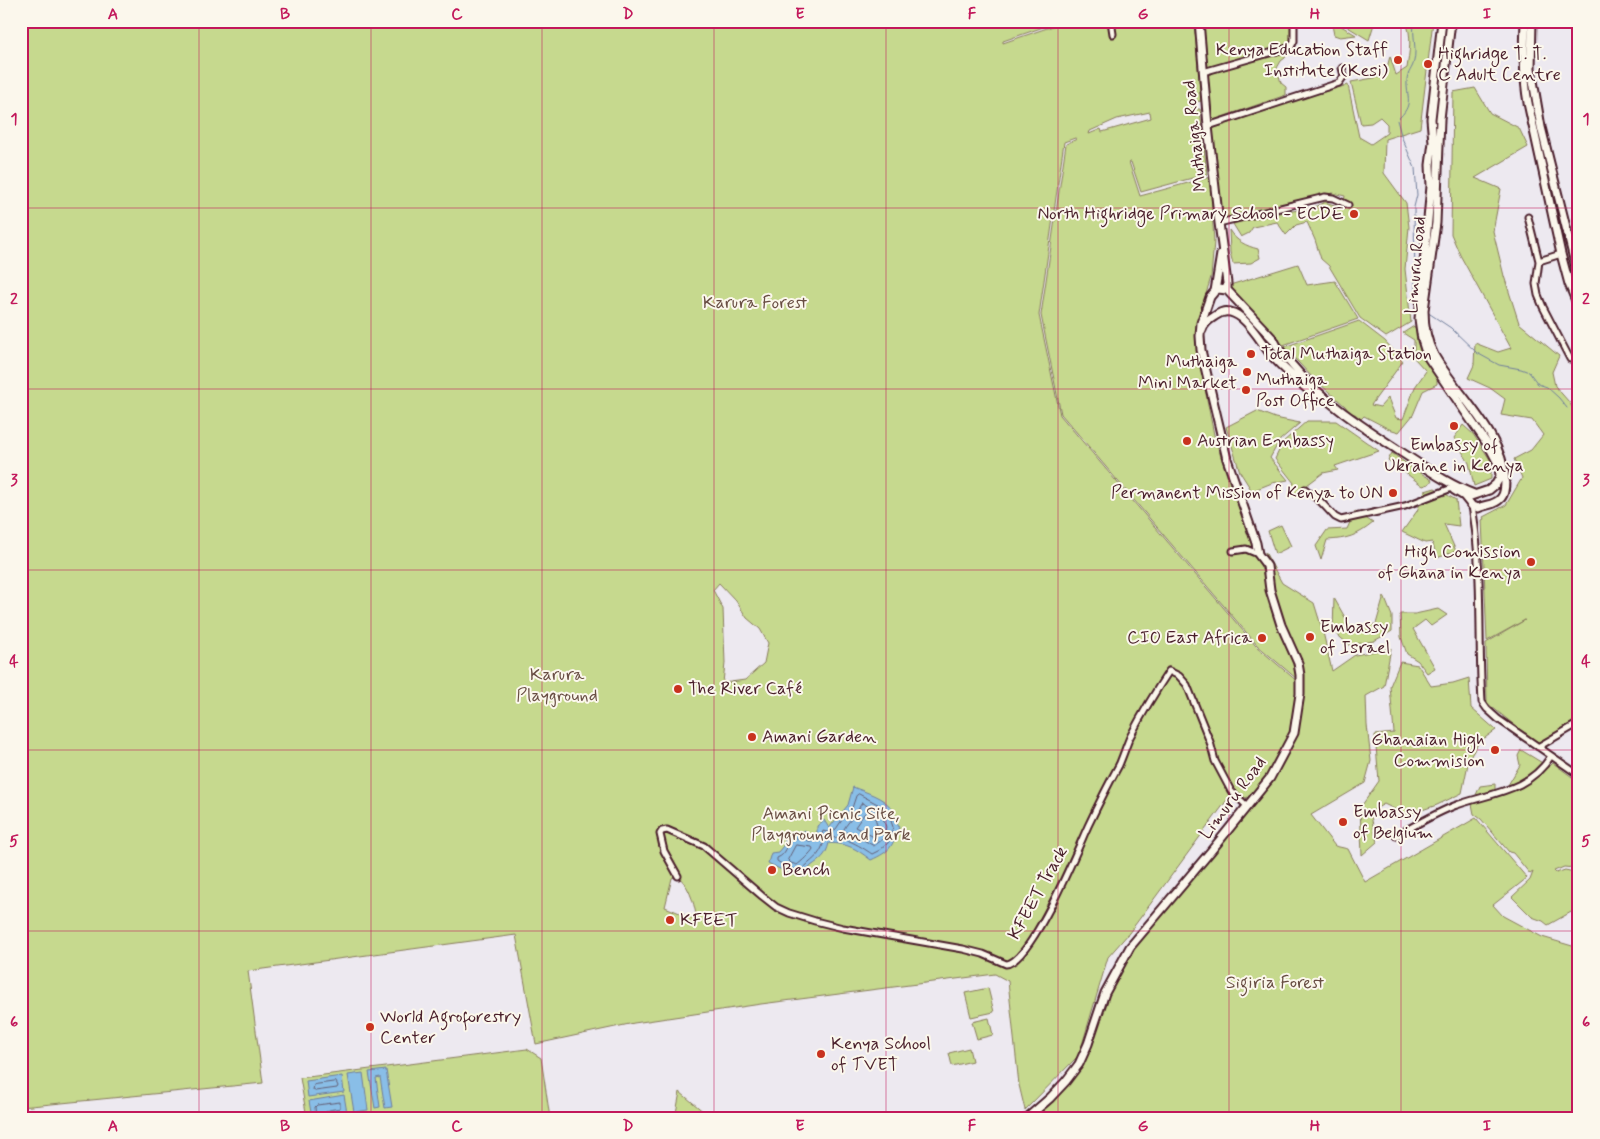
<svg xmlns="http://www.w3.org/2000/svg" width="1600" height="1139" viewBox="0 0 1600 1139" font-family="Mynerve,sans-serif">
  <rect width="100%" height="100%" fill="#ede9f0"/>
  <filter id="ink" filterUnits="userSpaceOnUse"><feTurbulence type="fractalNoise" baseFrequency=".02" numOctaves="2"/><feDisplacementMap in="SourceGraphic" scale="10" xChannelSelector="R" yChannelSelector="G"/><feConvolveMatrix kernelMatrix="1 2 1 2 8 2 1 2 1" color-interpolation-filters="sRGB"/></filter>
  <g filter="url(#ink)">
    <path fill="#c6d98e" stroke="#887c5c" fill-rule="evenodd" d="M21 21H1061L1003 41V43L1068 21H1194L1201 101 1195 102 1196 109H1200L1207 174 1141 192 1131 162H1129L1140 196 1210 177 1214 242 1211 277 1196 328 1201 369 1214 435 1229 482 1250 531 1279 626 1289 650 1297 679 1257 645 1061 414 1041 315 1066 144 1077 139 1075 138 1064 142 1039 315 1060 415 1256 646 1298 682 1301 692 1294 650 1279 615 1265 552 1282 583 1314 603 1323 632 1332 671 1355 655 1391 648 1384 686 1366 696 1367 725 1371 761 1365 783 1311 815 1335 846 1348 849 1365 882 1476 818 1527 878 1493 905 1503 916 1542 937 1579 948V1118H1023L1082 1061 1117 968 1274 769 1279 758 1251 798 1234 797 1227 800 1129 933 1108 957 1079 1055 1025 1110 1019 1085 1008 981 995 974 761 1004 634 1023 536 1044 516 935 248 971 263 1083 21 1107ZM1150 112 1151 118 1102 132 1101 129 1089 134 1090 131 1117 119ZM719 583 736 601 747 618 760 629 768 643 764 663 745 680 723 683 725 663 723 609 713 590ZM677 876C688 883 694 902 696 915L692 918 665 907 672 878Z
      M1203 21H1292L1296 46 1289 48 1285 58 1281 61 1277 68 1281 83 1286 87V95L1210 121 1206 75 1220 71 1212 67 1206 68Z
      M1328 21H1333L1356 35 1340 37 1334 35 1332 25Z
      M1338 21H1373L1374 24 1369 40Z
      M1405 21H1433L1420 128 1385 139 1384 173 1406 203 1409 227 1405 269 1411 322 1386 337 1360 318 1329 266 1321 259 1315 240 1307 222 1296 225 1286 235 1277 222 1253 227 1249 233 1241 237 1233 224 1273 214 1312 208 1325 202 1343 208 1345 196 1333 193 1228 218 1223 217 1212 129 1295 100 1348 85 1359 137 1371 144 1387 133V124L1380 117 1371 123 1361 124 1351 82 1385 76 1390 56 1396 75 1407 68C1409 54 1413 34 1405 21Z
      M1475 88 1490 113 1519 128 1528 147 1475 178 1501 189 1493 231 1504 276 1519 323 1559 356 1552 372 1555 386 1569 402 1579 418V726L1543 748 1487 703 1486 643 1525 620 1487 641 1482 520 1484 519 1483 517 1506 505 1522 478 1514 459 1531 450 1543 435 1532 420 1501 415 1505 399 1490 388 1468 378 1474 365 1475 343 1498 352 1511 348 1460 255 1451 234 1453 92Z
      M1229 230C1236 241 1246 246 1258 249L1260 258 1251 263 1233 264 1230 252Z
      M1298 264 1307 285 1335 281 1358 319 1283 345 1236 295 1230 285Z
      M1359 321 1385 341 1403 361 1371 405 1380 407 1388 398 1396 418 1403 419 1415 387 1426 371 1414 358V340L1403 333 1414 326 1437 365V384L1423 391 1413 415 1399 432 1389 429 1364 416 1361 419 1355 414H1351L1345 406 1313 378 1284 347Z
      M1257 411 1275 418 1300 423 1280 440 1270 458 1288 480 1272 483 1252 491 1240 472 1226 427Z
      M1307 421H1336L1379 451 1335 466 1338 470 1323 473 1295 494 1289 490 1294 483 1275 459 1283 442Z
      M1463 425 1473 434 1491 461V479L1474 486 1469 463 1454 438Z
      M1392 453 1411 467 1432 480 1429 484 1423 486 1388 460Z
      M1435 488 1456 500 1459 526 1444 524 1456 551 1437 558 1432 542 1425 543 1402 532 1417 511 1425 491Z
      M1355 511 1373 523C1357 536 1347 539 1327 540L1321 560 1316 546 1327 530 1347 529Z
      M1281 525 1291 546 1275 554 1268 531Z
      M1384 596 1392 616V631L1374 641 1349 645 1333 631 1334 598 1351 628 1376 624Z
      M1438 609 1447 615 1431 626 1425 620 1413 629 1435 668 1427 673 1418 661 1407 654 1401 637 1400 614H1415Z
      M1400 662 1418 665 1431 686 1453 683 1469 678 1471 708 1496 730 1479 742 1469 759 1462 793 1437 805 1407 815 1384 804 1370 812 1377 842 1362 855 1360 808 1379 781 1375 735 1394 733 1390 686Z
      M1521 750 1549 767 1553 763 1579 782V865L1575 868 1564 867 1554 871 1556 873 1565 870 1579 873V910L1573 911 1548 925 1543 921 1532 917 1512 897 1530 880 1533 872 1530 874 1513 853 1509 852 1481 819 1474 814 1472 804 1480 786 1495 784V790H1505L1520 765 1518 756Z
      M988 988 994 1012 971 1017 965 993Z
      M989 1018 993 1035 977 1039 972 1022Z
      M969 1048 972 1061 952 1066 949 1053Z
      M527 1049 541 1058 550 1118H307L300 1078Z
      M680 1092 711 1118H675Z"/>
    <path fill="#89bee7" stroke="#707e9c" d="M853 787C865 792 884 797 892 809 895 813 896 822 899 827 892 847 891 851 871 860 855 848 849 844 829 843 826 856 821 859 811 866 808 869 806 874 804 877 790 875 780 869 768 863L771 853 778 852 783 846 786 836 792 832 799 834 805 830 808 836 817 835V826L824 820 829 828 848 805Z
      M386 1070 392 1107 385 1108 380 1077 376 1078 380 1107 375 1108 369 1072Z
      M363 1073 368 1110 354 1112 348 1075Z
      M342 1076 344 1092 308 1097 306 1081Z
      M344 1095 347 1113 312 1118 309 1101Z"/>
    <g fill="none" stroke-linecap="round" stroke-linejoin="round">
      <path stroke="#635f76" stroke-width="1" d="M859 794 883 807 888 812 893 827 888 843 880 850 872 854C860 846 838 831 824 841 820 858 811 859 801 871L788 868 777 861V858C787 854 786 846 792 838H803L809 841 817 840 821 837 823 831 831 833 836 829 842 820 852 808 856 796Z
        M862 803 879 812 882 815 886 827 883 839 874 846 862 839 843 831C846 824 851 820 856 813 859 810 859 806 862 803Z
        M867 813 875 818C877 825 880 832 874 837L855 827 864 814Z
        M796 845 812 847 813 849C811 853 801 862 797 865L791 863 788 860Z
        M336 1082 338 1086 337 1088 315 1091 313 1090 314 1085Z
        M316 1118 315 1107 317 1105 340 1102V1108C333 1110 324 1108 323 1118"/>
      <path stroke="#707e9c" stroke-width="1" d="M1414 21C1412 34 1417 49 1414 61 1413 68 1407 73 1407 80 1406 98 1415 104 1397 120L1402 138 1415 168 1417 195 1414 207 1415 288V301L1417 302
        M1427 312 1451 328 1477 353 1499 365 1521 369 1529 372 1538 384 1547 387 1559 398 1567 408"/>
      <g stroke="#4a1f2b" stroke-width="9">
        <path id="street" d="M1111 21 1113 34
          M1203 72 1291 47 1294 41V21
          M1579 122V124
          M1208 126 1339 83 1344 76 1342 68
          M1528 217 1539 261 1536 284 1538 295 1543 307 1570 359
          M1219 223 1325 197 1333 198 1348 205
          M1539 261 1561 254
          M1305 489 1321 502 1335 517 1341 520 1405 506 1452 488
          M1472 506C1483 570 1478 637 1482 702L1487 709 1498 719 1579 775
          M1233 551 1246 549 1258 554
          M1538 747 1579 723
          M1396 836C1415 825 1434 814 1454 806 1489 793 1529 792 1551 756
          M678 876 664 851 660 834 662 831 667 830 704 846 762 896 776 907 789 913 815 921 843 928 963 949 983 954 1006 964C1031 963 1077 850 1088 826 1098 805 1108 785 1119 765 1123 756 1126 746 1130 737 1142 714 1155 692 1169 671L1179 676 1187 685 1210 742 1215 761 1231 791 1247 806"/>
      </g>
      <g stroke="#4a1f2b" stroke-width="11">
        <path id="secondary" d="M1199 21 1208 126 1219 223 1227 283V290
          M1442 21 1431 119 1433 142 1430 165 1431 186 1419 319 1422 340 1427 356 1490 448 1499 465 1500 477 1496 484 1489 490 1471 496
          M1451 21 1440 119 1436 223 1424 310C1424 325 1427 342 1434 355 1456 394 1503 433 1505 480 1505 486 1505 494 1501 498 1494 506 1486 504 1478 508L1472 506 1464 496 1454 490
          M1525 21C1524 49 1523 75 1528 103L1561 254 1569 284 1579 308
          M1532 21 1531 69 1541 127 1579 279
          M1215 291 1221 254
          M1202 330C1204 323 1209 320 1215 316 1238 298 1259 340 1271 355 1285 370 1301 384 1317 397
          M1027 1118 1050 1098 1066 1081 1079 1064 1088 1044 1105 993 1130 947 1211 851 1270 778 1294 733 1300 694V675L1298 663 1281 625 1270 590 1267 566 1258 554 1256 543 1227 459 1201 350 1200 336 1201 323 1210 297 1215 291 1218 289 1227 290 1274 340C1278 350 1285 357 1292 365 1322 401 1360 425 1398 450 1423 466 1447 484 1474 494"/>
      </g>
      <use href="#street" stroke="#fbf7ec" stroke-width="5"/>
      <use href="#secondary" stroke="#fbf7ec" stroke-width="7"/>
    </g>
  </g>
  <path fill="none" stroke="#c2185b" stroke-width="1" stroke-opacity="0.55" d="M199 21V1118M371 21V1118M542 21V1118M714 21V1118M886 21V1118M1058 21V1118M1229 21V1118M1401 21V1118M21 208H1579M21 389H1579M21 570H1579M21 750H1579M21 931H1579"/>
  <g fill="#c8321e" stroke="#fbf7ec" stroke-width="2">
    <circle cx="1398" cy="60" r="5"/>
    <circle cx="1428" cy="64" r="5"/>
    <circle cx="1354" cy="214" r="5"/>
    <circle cx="1251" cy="354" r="5"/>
    <circle cx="1247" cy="372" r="5"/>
    <circle cx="1246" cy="390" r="5"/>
    <circle cx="1454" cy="426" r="5"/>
    <circle cx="1187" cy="441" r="5"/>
    <circle cx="1393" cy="493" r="5"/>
    <circle cx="1531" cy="562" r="5"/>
    <circle cx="1310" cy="637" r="5"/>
    <circle cx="1262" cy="638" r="5"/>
    <circle cx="678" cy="689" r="5"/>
    <circle cx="752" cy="737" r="5"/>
    <circle cx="1495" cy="750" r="5"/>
    <circle cx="1343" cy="822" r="5"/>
    <circle cx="772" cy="870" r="5"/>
    <circle cx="670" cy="920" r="5"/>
    <circle cx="370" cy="1027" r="5"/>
    <circle cx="821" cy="1054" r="5"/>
  </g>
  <g text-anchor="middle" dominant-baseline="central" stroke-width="4" stroke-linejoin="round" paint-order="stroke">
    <g font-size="18" fill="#4a1f2b" stroke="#fbf7ec" text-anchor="start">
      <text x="1388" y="50" text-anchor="end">Kenya Education Staff<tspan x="1388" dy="21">Institute (Kesi)</tspan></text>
      <text x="1438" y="54">Highridge T. T.<tspan x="1438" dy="21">C Adult Centre</tspan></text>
      <text x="1344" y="214" text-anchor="end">North Highridge Primary School - ECDE</text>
      <text x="1261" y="354">Total Muthaiga Station</text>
      <text x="1237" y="362" text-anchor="end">Muthaiga<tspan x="1237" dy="21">Mini Market</tspan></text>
      <text x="1256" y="380">Muthaiga<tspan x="1256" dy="21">Post Office</tspan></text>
      <text x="1197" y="441">Austrian Embassy</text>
      <text x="1454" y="445" text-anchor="middle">Embassy of<tspan x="1454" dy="21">Ukraine in Kenya</tspan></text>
      <text x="1383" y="493" text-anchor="end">Permanent Mission of Kenya to UN</text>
      <text x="1521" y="552" text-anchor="end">High Comission<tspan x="1521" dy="21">of Ghana in Kenya</tspan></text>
      <text x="1320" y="627">Embassy<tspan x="1320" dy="21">of Israel</tspan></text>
      <text x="1252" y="638" text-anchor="end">CIO East Africa</text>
      <text x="688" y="689">The River Café</text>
      <text x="762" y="737">Amani Garden</text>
      <text x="1485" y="740" text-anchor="end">Ghanaian High<tspan x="1485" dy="21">Commision</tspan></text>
      <text x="1353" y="812">Embassy<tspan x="1353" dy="21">of Belgium</tspan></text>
      <text x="782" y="870">Bench</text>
      <text x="680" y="920">KFEET</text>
      <text x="380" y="1017">World Agroforestry<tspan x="380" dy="21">Center</tspan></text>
      <text x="831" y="1044">Kenya School<tspan x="831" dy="21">of TVET</tspan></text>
    </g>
    <g font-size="18" fill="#4a1f2b" stroke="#fbf7ec">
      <text transform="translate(1195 136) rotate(-96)">Muthaiga Road</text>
      <text transform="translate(1416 265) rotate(-85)">Limuru Road</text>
      <text transform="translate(1233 798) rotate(-53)">Limuru Road</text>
      <text transform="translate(1038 893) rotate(-61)">KFEET Track</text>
    </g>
    <g font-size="18" fill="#694e44" stroke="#fbf7ec">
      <text x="755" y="303">Karura Forest</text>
      <text x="557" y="675">Karura<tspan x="557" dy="21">Playground</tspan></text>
      <text x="831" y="814">Amani Picnic Site,<tspan x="831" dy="21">Playground and Park</tspan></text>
      <text x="1275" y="983">Sigiria Forest</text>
    </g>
  </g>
  <rect width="1600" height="1139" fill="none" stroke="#fbf7ec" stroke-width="55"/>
  <rect x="28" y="28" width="1544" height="1084" fill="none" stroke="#c2185b" stroke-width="2"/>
  <g font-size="16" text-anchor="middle" font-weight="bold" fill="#c2185b">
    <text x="113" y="19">A</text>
    <text x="285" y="19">B</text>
    <text x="457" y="19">C</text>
    <text x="628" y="19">D</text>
    <text x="800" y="19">E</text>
    <text x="972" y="19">F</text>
    <text x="1143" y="19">G</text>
    <text x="1315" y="19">H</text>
    <text x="1487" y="19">I</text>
    <text x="14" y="124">1</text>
    <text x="1586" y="124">1</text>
    <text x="14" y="304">2</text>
    <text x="1586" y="304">2</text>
    <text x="14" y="485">3</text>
    <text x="1586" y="485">3</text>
    <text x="14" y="666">4</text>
    <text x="1586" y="666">4</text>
    <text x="14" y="846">5</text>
    <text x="1586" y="846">5</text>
    <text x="14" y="1027">6</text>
    <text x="1586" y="1027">6</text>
    <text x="113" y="1131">A</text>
    <text x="285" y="1131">B</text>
    <text x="457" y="1131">C</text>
    <text x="628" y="1131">D</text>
    <text x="800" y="1131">E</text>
    <text x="972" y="1131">F</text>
    <text x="1143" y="1131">G</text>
    <text x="1315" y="1131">H</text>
    <text x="1487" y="1131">I</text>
  </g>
</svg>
